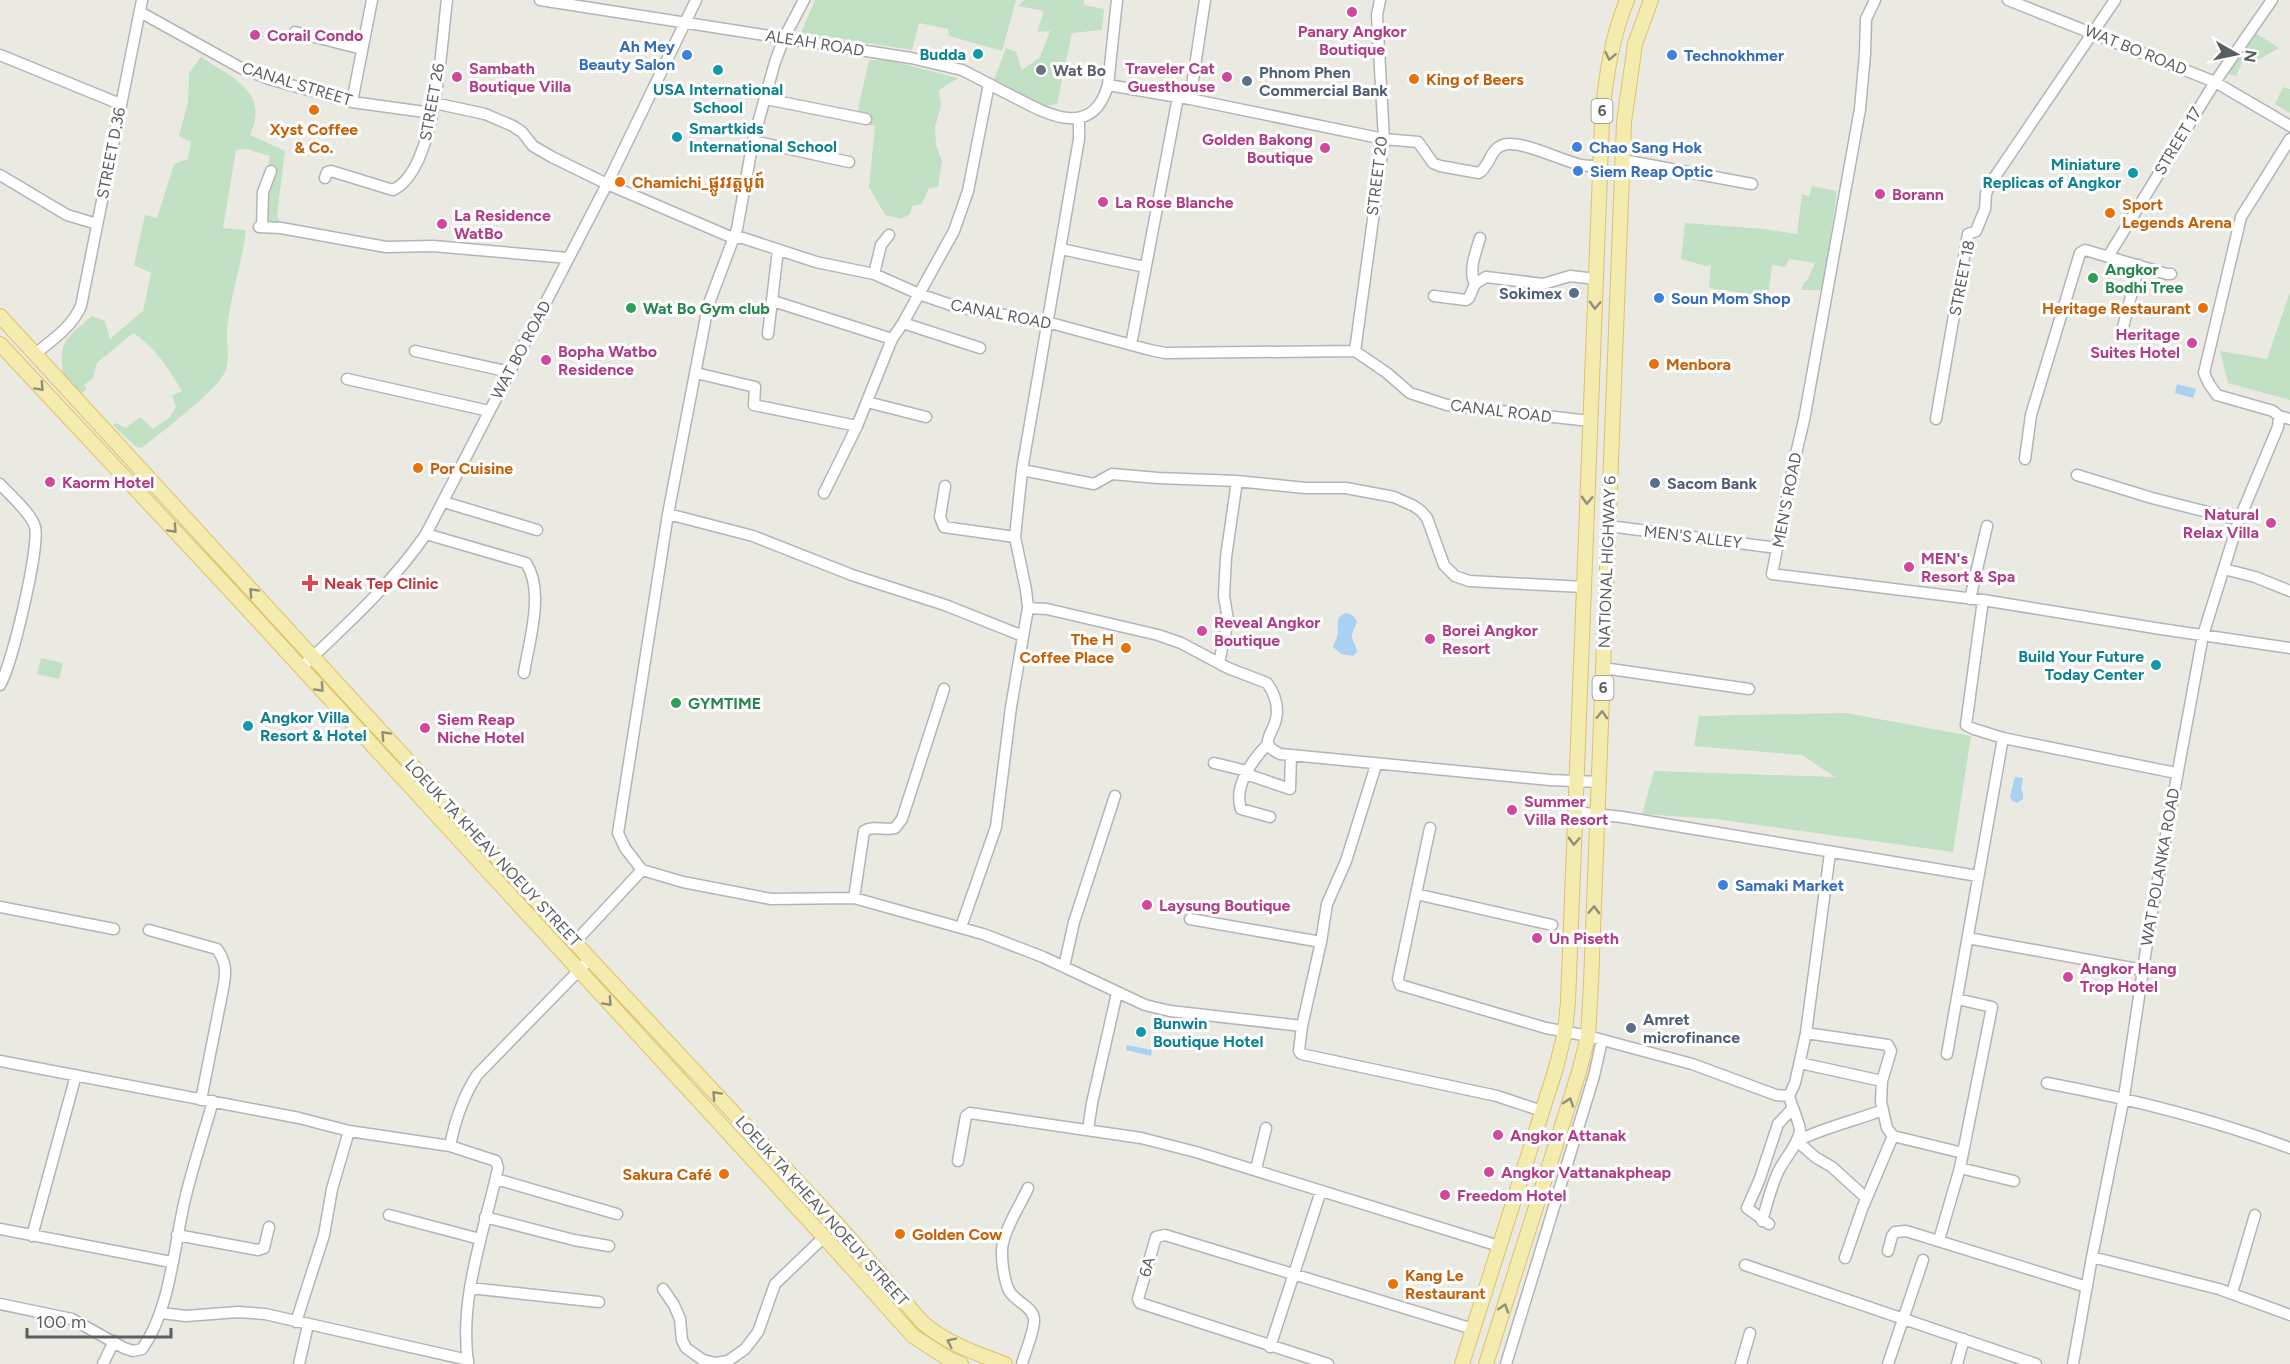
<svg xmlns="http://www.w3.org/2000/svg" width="2290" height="1364" viewBox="0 0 2290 1364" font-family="Figtree,'Noto Sans Khmer',sans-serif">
  <rect width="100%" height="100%" fill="#ebeae2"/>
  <path fill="#c2e0c3" d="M815 0H1016L1002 51 949 36 948 29 919 23 912 50 801 33Z
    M1024 0H1084V5L1104 9 1102 30 1072 33 1057 104 1045 106 993 82 1006 48 1016 52 1022 70 1040 57 1050 31 1037 32 1044 11 1018 6Z
    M2254 32 2279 48 2258 60H2243L2236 76 2226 73Z
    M201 57C232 78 270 91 250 135L285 151 277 216 282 226 258 224 270 156 247 149 236 150 223 228 246 230C242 264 230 296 227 329 226 343 231 361 224 374 212 395 162 431 142 448L136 447 113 425 116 423 126 428 140 417 153 429 169 418 176 407 172 395 182 391C170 370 154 346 133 333L97 363 93 378 84 385 87 389 77 397 61 382C64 371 61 363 62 353 63 337 81 326 92 316L105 321 110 339 143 311 151 273 134 265 145 215 157 218 174 164 188 159 191 142 179 136 188 102 189 73Z
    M869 60H888L958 78 939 90 941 106 935 127 936 145 942 161 938 187 929 188 922 204 912 206 910 214 901 219 885 215 869 187 875 126 853 122 858 109Z
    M2283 87 2290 89V113L2275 104Z
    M1812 186 1837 191 1823 290H1801L1804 282 1807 281 1815 263 1789 259 1785 267 1772 265 1768 297 1709 288 1711 265 1706 266 1681 259 1685 223 1764 229 1797 234 1802 194 1809 196Z
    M2290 292V400L2228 383 2220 351 2267 359Z
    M41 658 63 663 59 679 37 674Z
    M1846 713 1971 736 1953 852 1715 819 1642 814 1654 771 1835 777 1802 755 1694 746 1699 716Z"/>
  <path fill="#aad1f4" d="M2177 384 2196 389 2193 398 2175 393Z
    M1346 613 1352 615 1357 621C1356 626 1353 630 1352 635 1351 641 1357 646 1357 652L1353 656 1341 654 1333 647C1334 643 1336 640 1337 637 1340 626 1333 618 1346 613Z
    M2015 777 2023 778 2021 790 2023 793V799L2017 803 2012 801 2010 796Z
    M1127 1045 1152 1050 1151 1056 1126 1050Z"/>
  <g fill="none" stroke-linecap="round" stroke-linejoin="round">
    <g stroke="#b3b4b8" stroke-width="13">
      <path id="minor" d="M540 0 911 58 962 70C980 79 998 89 1016 98 1050 116 1093 138 1108 85L1117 0
        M804 0 784 38 775 62 753 141 737 229 708 306 668 514 618 833 625 848 642 870 683 882 771 899 854 898 983 934 1043 957 1145 1005 1170 1011 1302 1026
        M1875 0 1866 19 1865 54 1860 109 1804 420 1794 462 1772 574 1983 600 2161 629 2290 648
        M2008 0 2215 82 2290 126
        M140 12 241 68 269 79 352 102 432 113
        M295 32 362 49
        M0 55 120 104
        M1108 85 1190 99 1384 139 1418 142 1433 163 1440 166 1479 173C1490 166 1490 149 1503 145 1520 139 1562 161 1581 165 1587 166 1594 166 1600 166
        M766 99 866 119
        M1190 99 1205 0
        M352 102 372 0
        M434 103 485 114 513 126 522 132 533 146 552 157 607 184 733 238H743L816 262 874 274 919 294 957 307 1047 322 1150 350 1165 353 1355 351 1387 373 1410 393 1447 405 1590 421
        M2290 139 2241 217 2204 373 2209 384 2217 395 2273 411 2279 416 2290 419
        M753 141 849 162
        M1623 160 1752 184
        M0 175 67 215 97 224
        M325 178 327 172 331 171 393 190C437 170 441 44 447 0
        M262 226 263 192 271 171
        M259 227 281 228 386 247 433 246 568 258
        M1061 249 1145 267
        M2109 255 2215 82 2272 0
        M874 274 881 245 889 235
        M1475 284C1468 270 1476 252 1480 238
        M1434 296 1466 300 1469 298 1475 284 1486 277 1543 284 1570 276 1596 279
        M773 301 892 339
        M903 323 980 348
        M2122 331 2139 265
        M768 334 778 250
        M1131 345 1178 97
        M415 351 510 372
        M1355 351 1384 139 1377 15 1380 0
        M35 354C52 340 72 327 81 306L142 0
        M696 373 755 387 754 405 857 426
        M347 379 489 411
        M867 402 926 417
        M1936 419 1968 234 1976 231 1985 209 1986 194 1990 184 2115 0
        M2025 459 2031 415 2080 253 2085 250 2167 274H2171
        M1022 470 1094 484 1112 474 1158 478 1237 481 1305 488H1346L1394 497 1414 506 1421 511 1427 518 1444 565 1455 576 1469 581 1584 587
        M2077 475 2152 498 2239 520
        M0 484C9 494 32 514 35 527 40 547 12 665 0 685
        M945 486 940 517 944 527 1015 537
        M824 493 857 426 892 339 903 323 954 231 968 191 989 84
        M444 502 537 530
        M668 514 753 536 852 575 945 605 1023 636
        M1609 526 1777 548
        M426 534 526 563C545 591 529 641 524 673
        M2224 569 2255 577 2290 591
        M1970 599 1987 526
        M1983 600 1966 725 1974 729 2003 738 2176 773
        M1028 608 1047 609 1158 635 1181 643 1228 668 1267 683C1275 694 1279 705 1276 719 1273 735 1257 743 1280 754L1550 780 1599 782
        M1219 663 1228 620 1224 596 1226 557 1237 481
        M301 668C346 625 391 585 426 534L607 184 696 0
        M1603 668 1749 689
        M1268 744C1253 759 1233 786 1241 809L1270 817
        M1214 763 1247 771
        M1376 765 1346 861 1327 904 1321 942 1302 1026 1299 1051 1301 1054 1497 1096 1542 1111
        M1246 774 1290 789 1291 755
        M1575 812 1622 817 1978 876
        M1430 828 1398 979 1400 985 1546 1028 1588 1036 1692 1064 1776 1095 1789 1096
        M1416 894 1552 925
        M854 898 864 831C873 825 885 831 895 828L902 819 944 689
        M0 907 114 929
        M1190 919 1321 942
        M961 927 996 827 1011 707 1028 608 1026 590 1015 537 1022 470 1079 139V118
        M149 930 217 949C227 963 226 973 223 989L201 1100
        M1968 938 2143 970
        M575 942 642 870
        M1064 967 1074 922 1115 796
        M1957 999 1992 1007 1960 1168
        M1806 1033 1888 1045 1891 1051 1882 1081 1881 1102 1887 1128 1893 1136 1963 1153
        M1947 1054 2003 738
        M0 1061 299 1118 349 1131 450 1146 496 1161 498 1168C484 1233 459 1296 468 1364
        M1800 1063 1882 1081
        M2047 1083C2132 1099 2209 1118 2290 1148
        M1088 1130 1092 1103 1117 993
        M450 1146C455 1120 463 1097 477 1075L590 959
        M958 1161 966 1116 970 1113 1141 1138 1196 1152 1499 1246
        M1256 1169 1266 1128
        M496 1179 617 1214
        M1866 1198 1832 1167 1815 1157 1797 1141C1825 1127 1854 1121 1883 1110
        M389 1215 480 1239
        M485 1217 574 1240 609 1246
        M1762 1221C1767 1204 1771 1187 1778 1172 1784 1159 1798 1145 1800 1131 1800 1123 1791 1105 1789 1096L1795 1083 1806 1033 1830 853
        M1769 1224 1747 1208 1759 1181 1778 1124 1792 1109
        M0 1229 171 1262
        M177 1235 258 1250 264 1248 269 1227
        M32 1236 76 1075
        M1939 1240 1960 1168 2014 1181
        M1888 1251 1892 1236 1895 1232 1906 1231 2087 1287
        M2092 1257 2219 1289 2290 1315
        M1845 1258 1862 1209 1893 1136
        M1745 1265 2036 1364
        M470 1288 599 1302
        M663 1289 674 1305 680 1319 682 1340 686 1348 703 1360 716 1363 728 1361 745 1349 758 1332 775 1284 824 1237
        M2232 1293 2255 1215
        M0 1304 72 1319 124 1348 133 1351 142 1349C171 1309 174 1243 186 1195 194 1163 204 1133 213 1101
        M161 1313 186 1316 238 1312 265 1314 468 1360
        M296 1322 324 1235 332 1189 349 1131
        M1270 1347 1321 1191
        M103 1364 114 1341
        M299 1364 308 1325
        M1022 1364C1025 1352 1035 1330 1034 1319 1033 1307 1016 1302 1010 1292 1004 1283 1000 1254 1003 1243 1007 1224 1020 1206 1028 1188
        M1328 1364 1140 1303 1138 1299 1156 1237 1165 1235 1473 1329
        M1506 1364 1594 1076 1602 1040
        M1741 1364 1750 1333
        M1888 1364 1923 1260
        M1957 1364 1964 1339
        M2073 1364 2092 1257 2124 1097 2150 923 2203 635 2239 520 2278 427 2279 416"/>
    </g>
    <g stroke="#dfc268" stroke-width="16">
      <path id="major" d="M0 316 590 959 839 1226 922 1322C946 1343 975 1353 1005 1364
        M0 344 229 589 824 1237 913 1336 947 1358 961 1364
        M1462 1364 1556 1068 1565 1032 1568 1002 1602 121C1605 79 1611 39 1627 0
        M1486 1364 1579 1072 1588 1036 1591 983 1624 122 1635 44 1651 0"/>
    </g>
    <use href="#minor" stroke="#fff" stroke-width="10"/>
    <use href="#major" stroke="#f4ebaf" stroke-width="14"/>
  </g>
  <defs><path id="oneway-chevron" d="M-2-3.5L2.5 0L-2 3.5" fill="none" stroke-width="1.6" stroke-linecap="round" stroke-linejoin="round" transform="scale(1.5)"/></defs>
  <g stroke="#918f7c">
    <use href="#oneway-chevron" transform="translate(1610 56) rotate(102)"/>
    <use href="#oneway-chevron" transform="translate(1595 305) rotate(92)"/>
    <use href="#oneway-chevron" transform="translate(40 387) rotate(47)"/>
    <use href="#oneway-chevron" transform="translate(1587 500) rotate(92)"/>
    <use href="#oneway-chevron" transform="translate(173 529) rotate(47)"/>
    <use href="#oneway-chevron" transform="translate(253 592) rotate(-133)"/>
    <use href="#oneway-chevron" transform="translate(320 688) rotate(47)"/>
    <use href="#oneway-chevron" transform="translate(1602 715) rotate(-88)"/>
    <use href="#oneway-chevron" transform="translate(385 735) rotate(-133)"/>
    <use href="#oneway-chevron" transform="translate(1574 841) rotate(92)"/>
    <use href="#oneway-chevron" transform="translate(1594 910) rotate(-88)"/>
    <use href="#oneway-chevron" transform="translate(608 1002) rotate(47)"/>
    <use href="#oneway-chevron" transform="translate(716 1095) rotate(-133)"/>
    <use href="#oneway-chevron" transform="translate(1569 1102) rotate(-72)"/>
    <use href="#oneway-chevron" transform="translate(1504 1308) rotate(-72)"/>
    <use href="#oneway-chevron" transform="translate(951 1342) rotate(-154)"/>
  </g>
  <g fill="#d1479c" stroke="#fff" stroke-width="2">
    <circle cx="1352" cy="12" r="6"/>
    <circle cx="255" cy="35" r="6"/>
    <circle cx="457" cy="77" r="6"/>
    <circle cx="1227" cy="77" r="6"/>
    <circle cx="1325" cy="148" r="6"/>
    <circle cx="1880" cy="194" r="6"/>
    <circle cx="1103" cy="202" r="6"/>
    <circle cx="442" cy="224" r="6"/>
    <circle cx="2192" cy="343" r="6"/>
    <circle cx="546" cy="360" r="6"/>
    <circle cx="50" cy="482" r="6"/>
    <circle cx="2271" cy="523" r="6"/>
    <circle cx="1909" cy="567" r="6"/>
    <circle cx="1202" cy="631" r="6"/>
    <circle cx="1430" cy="639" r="6"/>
    <circle cx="425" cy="728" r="6"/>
    <circle cx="1512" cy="810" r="6"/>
    <circle cx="1147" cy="905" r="6"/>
    <circle cx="1537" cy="938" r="6"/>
    <circle cx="2068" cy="977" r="6"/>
    <circle cx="1498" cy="1135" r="6"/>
    <circle cx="1489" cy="1172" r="6"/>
    <circle cx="1445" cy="1195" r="6"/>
  </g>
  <g fill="#0f9aa8" stroke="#fff" stroke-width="2">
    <circle cx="978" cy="54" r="6"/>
    <circle cx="718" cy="70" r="6"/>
    <circle cx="677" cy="137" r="6"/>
    <circle cx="2133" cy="173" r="6"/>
    <circle cx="2156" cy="665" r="6"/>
    <circle cx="248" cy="726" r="6"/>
    <circle cx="1141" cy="1032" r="6"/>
  </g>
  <g fill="#3f7fe0" stroke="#fff" stroke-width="2">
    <circle cx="687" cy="55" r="6"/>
    <circle cx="1672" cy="55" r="6"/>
    <circle cx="1577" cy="147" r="6"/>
    <circle cx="1578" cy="171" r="6"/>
    <circle cx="1659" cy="298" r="6"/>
    <circle cx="1723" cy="885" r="6"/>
  </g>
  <circle fill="#6b7280" stroke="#fff" stroke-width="2" cx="1041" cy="70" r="6"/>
  <g fill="#e8710a" stroke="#fff" stroke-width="2">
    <circle cx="1414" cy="79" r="6"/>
    <circle cx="314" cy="110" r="6"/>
    <circle cx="620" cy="182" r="6"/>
    <circle cx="2110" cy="213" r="6"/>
    <circle cx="2203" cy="308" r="6"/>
    <circle cx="1654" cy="364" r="6"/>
    <circle cx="418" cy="468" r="6"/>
    <circle cx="1126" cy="648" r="6"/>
    <circle cx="724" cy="1174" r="6"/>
    <circle cx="900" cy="1234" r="6"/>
    <circle cx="1393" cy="1284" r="6"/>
  </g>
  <g fill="#5c6f8a" stroke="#fff" stroke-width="2">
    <circle cx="1247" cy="81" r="6"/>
    <circle cx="1574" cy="293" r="6"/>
    <circle cx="1655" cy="483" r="6"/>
    <circle cx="1631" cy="1028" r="6"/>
  </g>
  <g fill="#2e9e5b" stroke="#fff" stroke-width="2">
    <circle cx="2093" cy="278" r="6"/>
    <circle cx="631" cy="308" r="6"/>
    <circle cx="676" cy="703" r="6"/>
  </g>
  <path fill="#e0444e" stroke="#fff" stroke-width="2" d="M307 574h6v6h6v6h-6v6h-6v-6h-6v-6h6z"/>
  <g text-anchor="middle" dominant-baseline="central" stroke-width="6" stroke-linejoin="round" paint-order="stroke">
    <g fill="#fff" stroke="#8c8e90" stroke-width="1.5">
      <rect x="1591.5" y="99" width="21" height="24" rx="4.5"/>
      <rect x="1592.5" y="676" width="21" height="24" rx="4.5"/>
    </g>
    <g font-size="15" font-weight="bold" fill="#5b5d61">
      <text x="1602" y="111">6</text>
      <text x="1603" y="688">6</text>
    </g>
    <g font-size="16" font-weight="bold" fill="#b23c85" stroke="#fff" text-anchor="start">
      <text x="1352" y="31" text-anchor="middle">Panary Angkor<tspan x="1352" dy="18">Boutique</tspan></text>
      <text x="267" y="35">Corail Condo</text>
      <text x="469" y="68">Sambath<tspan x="469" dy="18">Boutique Villa</tspan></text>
      <text x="1215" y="68" text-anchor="end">Traveler Cat<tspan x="1215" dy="18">Guesthouse</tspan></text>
      <text x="1313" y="139" text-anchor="end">Golden Bakong<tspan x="1313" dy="18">Boutique</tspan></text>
      <text x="1892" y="194">Borann</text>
      <text x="1115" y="202">La Rose Blanche</text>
      <text x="454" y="215">La Residence<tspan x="454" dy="18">WatBo</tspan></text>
      <text x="2180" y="334" text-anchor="end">Heritage<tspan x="2180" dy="18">Suites Hotel</tspan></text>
      <text x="558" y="351">Bopha Watbo<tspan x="558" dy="18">Residence</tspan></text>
      <text x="62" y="482">Kaorm Hotel</text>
      <text x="2259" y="514" text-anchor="end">Natural<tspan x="2259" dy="18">Relax Villa</tspan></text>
      <text x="1921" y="558">MEN's<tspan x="1921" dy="18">Resort &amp; Spa</tspan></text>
      <text x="1214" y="622">Reveal Angkor<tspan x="1214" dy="18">Boutique</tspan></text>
      <text x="1442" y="630">Borei Angkor<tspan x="1442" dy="18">Resort</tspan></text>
      <text x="437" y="719">Siem Reap<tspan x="437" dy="18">Niche Hotel</tspan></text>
      <text x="1524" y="801">Summer<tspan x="1524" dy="18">Villa Resort</tspan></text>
      <text x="1159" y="905">Laysung Boutique</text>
      <text x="1549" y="938">Un Piseth</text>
      <text x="2080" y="968">Angkor Hang<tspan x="2080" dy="18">Trop Hotel</tspan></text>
      <text x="1510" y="1135">Angkor Attanak</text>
      <text x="1501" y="1172">Angkor Vattanakpheap</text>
      <text x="1457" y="1195">Freedom Hotel</text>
    </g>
    <g font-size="16" fill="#5b5d61" stroke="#fff">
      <text transform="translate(815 43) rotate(9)">ALEAH ROAD</text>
      <text transform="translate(2136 50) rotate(22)">WAT BO ROAD</text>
      <text transform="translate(297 84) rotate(17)">CANAL STREET</text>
      <text transform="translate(432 102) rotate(-80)">STREET 26</text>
      <text transform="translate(2178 141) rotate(-59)">STREET 17</text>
      <text transform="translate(111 153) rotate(-79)">STREET D.36</text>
      <text transform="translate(1377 176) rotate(-83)">STREET 20</text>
      <text transform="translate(1962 278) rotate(-79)">STREET 18</text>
      <text transform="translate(1001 314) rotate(11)">CANAL ROAD</text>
      <text transform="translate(521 350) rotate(-62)">WAT BO ROAD</text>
      <text transform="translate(1501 411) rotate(7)">CANAL ROAD</text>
      <text transform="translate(1787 500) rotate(-79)">MEN'S ROAD</text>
      <text transform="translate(1693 537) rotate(7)">MEN'S ALLEY</text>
      <text transform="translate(1607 562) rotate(-88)">NATIONAL HIGHWAY 6</text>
      <text transform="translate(493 853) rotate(47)">LOEUK TA KHEAV NOEUY STREET</text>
      <text transform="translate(2160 867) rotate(-80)">WAT POLANKA ROAD</text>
      <text transform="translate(822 1211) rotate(48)">LOEUK TA KHEAV NOEUY STREET</text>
      <text transform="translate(1147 1267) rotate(-74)">6A</text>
    </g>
    <g font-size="16" font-weight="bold" fill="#366cbe" stroke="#fff" text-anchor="start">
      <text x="675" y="46" text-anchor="end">Ah Mey<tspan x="675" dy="18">Beauty Salon</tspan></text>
      <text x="1684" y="55">Technokhmer</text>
      <text x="1589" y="147">Chao Sang Hok</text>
      <text x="1590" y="171">Siem Reap Optic</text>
      <text x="1671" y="298">Soun Mom Shop</text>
      <text x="1735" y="885">Samaki Market</text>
    </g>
    <g font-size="16" font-weight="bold" fill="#0d838f" stroke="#fff" text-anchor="end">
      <text x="966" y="54">Budda</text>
      <text x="718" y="89" text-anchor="middle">USA International<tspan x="718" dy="18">School</tspan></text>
      <text x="689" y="128" text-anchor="start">Smartkids<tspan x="689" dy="18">International School</tspan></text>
      <text x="2121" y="164">Miniature<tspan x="2121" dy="18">Replicas of Angkor</tspan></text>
      <text x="2144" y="656">Build Your Future<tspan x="2144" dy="18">Today Center</tspan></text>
      <text x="260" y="717" text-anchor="start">Angkor Villa<tspan x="260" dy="18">Resort &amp; Hotel</tspan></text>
      <text x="1153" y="1023" text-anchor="start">Bunwin<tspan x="1153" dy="18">Boutique Hotel</tspan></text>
    </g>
    <g font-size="16" font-weight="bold" fill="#5b616d" stroke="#fff" text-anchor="start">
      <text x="1053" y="70">Wat Bo</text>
    </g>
    <g font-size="16" font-weight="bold" fill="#4e5e75" stroke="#fff" text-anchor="start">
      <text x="1259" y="72">Phnom Phen<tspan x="1259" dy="18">Commercial Bank</tspan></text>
      <text x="1562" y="293" text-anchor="end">Sokimex</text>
      <text x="1667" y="483">Sacom Bank</text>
      <text x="1643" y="1019">Amret<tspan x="1643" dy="18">microfinance</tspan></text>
    </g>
    <g font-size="16" font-weight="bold" fill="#c56008" stroke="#fff" text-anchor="start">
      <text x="1426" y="79">King of Beers</text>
      <text x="314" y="129" text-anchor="middle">Xyst Coffee<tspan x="314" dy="18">&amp; Co.</tspan></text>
      <text x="632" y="182">Chamichi_ផ្លូវវត្តបូព៍</text>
      <text x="2122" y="204">Sport<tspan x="2122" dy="18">Legends Arena</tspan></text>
      <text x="2191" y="308" text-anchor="end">Heritage Restaurant</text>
      <text x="1666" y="364">Menbora</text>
      <text x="430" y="468">Por Cuisine</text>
      <text x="1114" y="639" text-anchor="end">The H<tspan x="1114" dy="18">Coffee Place</tspan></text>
      <text x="712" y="1174" text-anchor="end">Sakura Café</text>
      <text x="912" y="1234">Golden Cow</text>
      <text x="1405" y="1275">Kang Le<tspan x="1405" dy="18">Restaurant</tspan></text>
    </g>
    <g font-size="16" font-weight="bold" fill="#27864d" stroke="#fff" text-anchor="start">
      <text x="2105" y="269">Angkor<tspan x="2105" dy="18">Bodhi Tree</tspan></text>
      <text x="643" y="308">Wat Bo Gym club</text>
      <text x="688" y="703">GYMTIME</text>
    </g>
    <g font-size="16" font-weight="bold" fill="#be3a42" stroke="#fff" text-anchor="start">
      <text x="324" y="583">Neak Tep Clinic</text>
    </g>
  </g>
  <g transform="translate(2236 54) rotate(99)" stroke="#ffffff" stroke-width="4.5" paint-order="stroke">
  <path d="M0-4.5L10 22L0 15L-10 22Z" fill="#5b5d61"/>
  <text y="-9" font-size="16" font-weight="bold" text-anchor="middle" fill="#5b5d61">N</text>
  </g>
  <path d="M27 1328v9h144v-9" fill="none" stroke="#5b5d61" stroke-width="3"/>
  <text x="36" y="1328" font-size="18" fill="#5b5d61" stroke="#ffffff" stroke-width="4.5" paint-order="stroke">100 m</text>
</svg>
